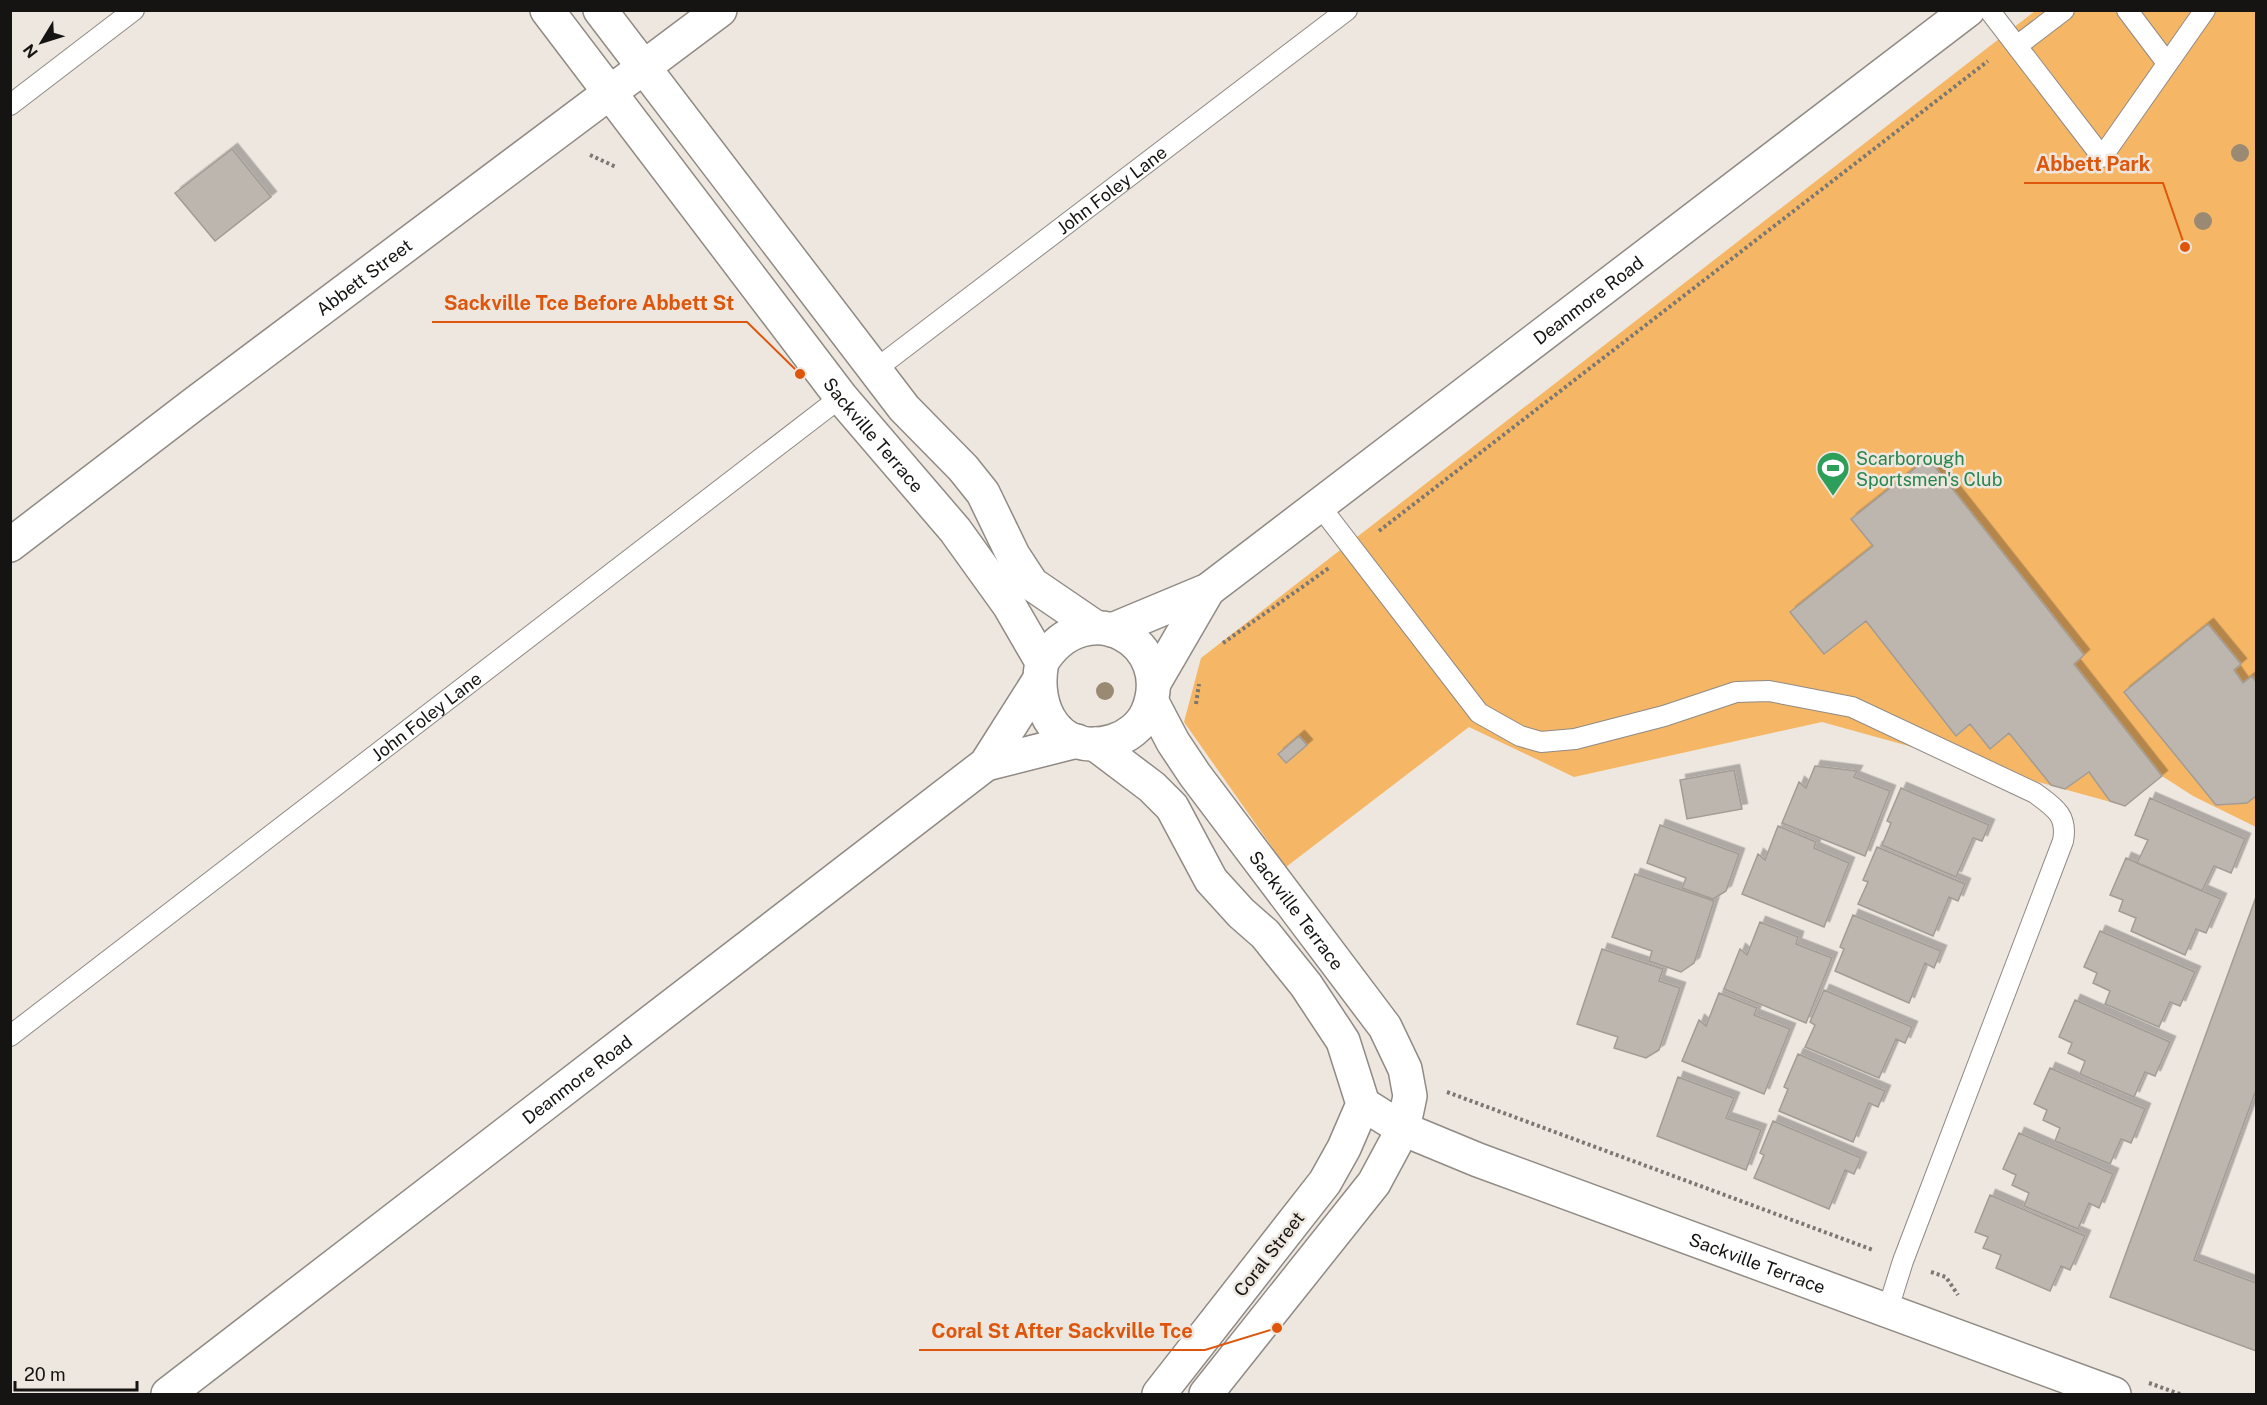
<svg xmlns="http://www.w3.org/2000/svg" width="2267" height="1405" viewBox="0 0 2267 1405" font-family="'Public Sans',sans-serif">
  <defs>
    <filter id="shadow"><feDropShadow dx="5.5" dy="-5.5" stdDeviation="0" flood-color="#0004"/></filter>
  </defs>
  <rect width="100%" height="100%" fill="#ede7df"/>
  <path fill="#f5b766" d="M2035 11H2256V827L2193 796 2162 776 2125 806 1822 722 1574 777 1469 727 1286 867 1184 722 1201 658Z"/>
  <path fill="#bcb6af" stroke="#a29c95" stroke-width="1.5" filter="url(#shadow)" d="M232 149 271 197 215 241 175 193Z
    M1928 458 2084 655 2074 664 2162 776 2125 806 2110 801 2089 772 2065 789 2051 785 2009 733 1990 749 1970 724 1956 736 1866 621 1824 654 1790 612 1873 546 1851 519Z
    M2208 624 2241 664 2234 670 2243 683 2252 676 2256 682V796L2247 803 2216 805 2124 692Z
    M1299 736 1307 745 1286 763 1278 754Z
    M1815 766 1857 771 1854 777 1890 791 1865 856 1782 823 1799 782 1806 788Z
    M1734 770 1742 809 1687 819 1680 780Z
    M1901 788 1989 825 1982 841 1973 838 1956 877 1882 845 1891 823 1887 821Z
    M2150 798 2245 839 2231 873 2214 866 2202 891 2137 863 2148 840 2135 835Z
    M1660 825 1739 854 1726 891 1713 899 1682 888 1686 878 1647 863Z
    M1778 826 1816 842 1814 848 1849 863 1824 927 1742 894 1758 854 1765 860Z
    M1877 847 1965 884 1958 901 1949 897 1933 936 1858 904 1868 882 1863 880Z
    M2126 858 2221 899 2206 933 2196 929 2185 955 2131 931 2136 918 2119 911 2123 900 2110 895Z
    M1635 874 1714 901 1694 963 1681 972 1649 961 1652 951 1612 937Z
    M2256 897V1090L2194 1260 2256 1283V1351L2110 1297Z
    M1853 915 1941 951 1934 968 1925 963 1909 1003 1835 971 1844 949 1840 947Z
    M1760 922 1798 937 1796 944 1832 958 1806 1023 1724 989 1740 949 1747 955Z
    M2100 931 2195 972 2180 1006 2170 1002 2159 1027 2105 1004 2110 991 2093 983 2097 973 2084 967Z
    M1602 949 1663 969 1659 981 1680 988 1659 1050 1646 1058 1614 1048 1618 1037 1577 1024Z
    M1824 990 1912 1027 1905 1043 1896 1039 1879 1078 1805 1047 1815 1025 1810 1022Z
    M1719 993 1757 1008 1754 1015 1790 1029 1764 1094 1682 1061 1699 1020 1706 1026Z
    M2075 1000 2170 1042 2155 1076 2145 1072 2134 1097 2080 1074 2085 1061 2068 1053 2072 1043 2059 1037Z
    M1798 1054 1885 1091 1878 1107 1869 1103 1853 1142 1779 1111 1788 1089 1784 1087Z
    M2050 1068 2145 1109 2131 1143 2121 1139 2110 1164 2055 1141 2060 1128 2043 1120 2047 1110 2034 1104Z
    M1678 1077 1734 1098 1726 1118 1761 1130 1746 1170 1657 1136Z
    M1773 1121 1861 1158 1854 1174 1845 1170 1829 1209 1754 1178 1764 1155 1760 1153Z
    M2019 1133 2113 1174 2099 1208 2089 1203 2078 1229 2024 1206 2029 1193 2012 1185 2016 1175 2003 1169Z
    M1990 1195 2085 1236 2070 1270 2061 1266 2050 1291 1996 1268 2001 1255 1983 1248 1988 1237 1975 1232Z"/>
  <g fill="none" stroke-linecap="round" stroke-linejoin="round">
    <g stroke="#908a84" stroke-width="22">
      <g id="service">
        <path d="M1989 10 2102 157 2205 10"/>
        <path d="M2127 10 2167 63"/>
        <path d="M2017 46 2064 10"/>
        <path d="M10 105 134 10"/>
        <path id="s1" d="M876 369 1347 10"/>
        <path d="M1319 505 1479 713 1520 736 1541 742 1575 739 1664 716 1736 692 1769 691 1852 707 2035 793C2054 807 2068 815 2063 841L1903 1261 1887 1312"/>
        <path id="s2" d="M10 1036 841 397"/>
      </g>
    </g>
    <g stroke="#908a84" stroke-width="36">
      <g id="minor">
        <path id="s3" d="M10 545 194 404 720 10"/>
        <path id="s4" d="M1112 630 1208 590 1968 10"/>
        <path d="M1154 683 1208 590"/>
        <path d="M986 764 1077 741"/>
        <path id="s5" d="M1363 1104 1403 1129 1478 1160 2114 1394"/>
        <path id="s6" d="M168 1394 986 764 1038 682"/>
      </g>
    </g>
    <g stroke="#908a84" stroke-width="36">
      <g id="secondary">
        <path id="s7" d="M547 10 841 397 955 530 1009 605 1042 662C1032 709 1059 757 1113 741 1127 737 1141 726 1147 713 1178 642 1086 591 1042 662"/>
        <path d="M600 10 904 408 963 468 983 493 1013 555 1032 584 1095 627"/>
        <path id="s8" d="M1152 702 1173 742 1195 775 1385 1027 1405 1069 1410 1096 1403 1129 1374 1183 1206 1394"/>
        <path d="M1095 744 1152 787 1172 807 1211 880 1241 913 1265 934 1306 985 1343 1041 1363 1104 1344 1148 1325 1182 1159 1394"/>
      </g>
    </g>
    <path stroke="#7b7772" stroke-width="4" stroke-dasharray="3 3" stroke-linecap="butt" d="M590 155 616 167
      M1379 531 1988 61
      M1223 643 1329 568
      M1196 704 1199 684
      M1447 1092 1873 1250
      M1931 1272 1946 1277 1958 1295
      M2149 1383 2180 1394"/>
    <use href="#service" stroke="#fff" stroke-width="20"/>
    <use href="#minor" stroke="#fff" stroke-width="33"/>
    <use href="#secondary" stroke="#fff" stroke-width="33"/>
  </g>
  <g fill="#9b8a73">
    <circle cx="2240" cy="153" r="9"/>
    <circle cx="2203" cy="221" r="9"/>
    <circle cx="1105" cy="691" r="9"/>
  </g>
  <defs>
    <g id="stadium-pin" transform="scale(1.725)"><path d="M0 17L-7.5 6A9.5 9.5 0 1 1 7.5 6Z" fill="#2e9e5b" stroke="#ede7df"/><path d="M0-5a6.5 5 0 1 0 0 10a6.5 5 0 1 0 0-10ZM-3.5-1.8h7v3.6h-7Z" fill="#fff"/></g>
  </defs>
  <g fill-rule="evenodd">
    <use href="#stadium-pin" x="1833" y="468"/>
  </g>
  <g text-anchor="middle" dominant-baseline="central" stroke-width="5" stroke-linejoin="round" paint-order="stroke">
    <g font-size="18" fill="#161412" stroke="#ede7df">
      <text stroke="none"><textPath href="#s1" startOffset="296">John Foley Lane</textPath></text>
      <text stroke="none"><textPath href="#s3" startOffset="444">Abbett Street</textPath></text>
      <text stroke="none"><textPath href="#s4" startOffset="582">Deanmore Road</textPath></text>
      <text stroke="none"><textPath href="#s7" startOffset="536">Sackville Terrace</textPath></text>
      <text stroke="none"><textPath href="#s2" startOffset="525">John Foley Lane</textPath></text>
      <text stroke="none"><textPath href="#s8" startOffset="254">Sackville Terrace</textPath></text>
      <text stroke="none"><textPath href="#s6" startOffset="516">Deanmore Road</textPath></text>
      <text transform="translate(1269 1254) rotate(-52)">Coral Street</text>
      <text stroke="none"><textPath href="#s5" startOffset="426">Sackville Terrace</textPath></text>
    </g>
    <g font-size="18" fill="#27864d" stroke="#ede7df" text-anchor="start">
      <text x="1856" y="458">Scarborough<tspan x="1856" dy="21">Sportsmen's Club</tspan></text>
    </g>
  </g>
  <path fill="none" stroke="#de560c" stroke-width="2" d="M2185 247L2163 183H2024M800 374L747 322H432M1277 1328L1205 1350H919"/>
  <g fill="#de560c" stroke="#ede7df" stroke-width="2">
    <circle cx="2185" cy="247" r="6"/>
    <circle cx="800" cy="374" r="6"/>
    <circle cx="1277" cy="1328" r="6"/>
  </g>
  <g font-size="20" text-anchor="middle" font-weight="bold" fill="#de560c" stroke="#ede7df" stroke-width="5" stroke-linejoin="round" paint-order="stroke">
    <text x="2093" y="171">Abbett Park</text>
    <text x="589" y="310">Sackville Tce Before Abbett St</text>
    <text x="1062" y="1338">Coral St After Sackville Tce</text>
  </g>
  <rect width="2267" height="1405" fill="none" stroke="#161412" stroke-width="24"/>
  <g transform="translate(42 42) rotate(232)" stroke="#ede7df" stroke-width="4.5" paint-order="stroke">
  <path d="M0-4.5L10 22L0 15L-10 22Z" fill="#161412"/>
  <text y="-9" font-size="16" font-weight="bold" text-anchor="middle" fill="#161412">N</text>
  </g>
  <path d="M15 1381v9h122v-9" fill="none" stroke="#161412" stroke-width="3"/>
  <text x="24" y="1381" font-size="18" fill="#161412" stroke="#ede7df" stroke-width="4.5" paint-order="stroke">20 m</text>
</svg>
